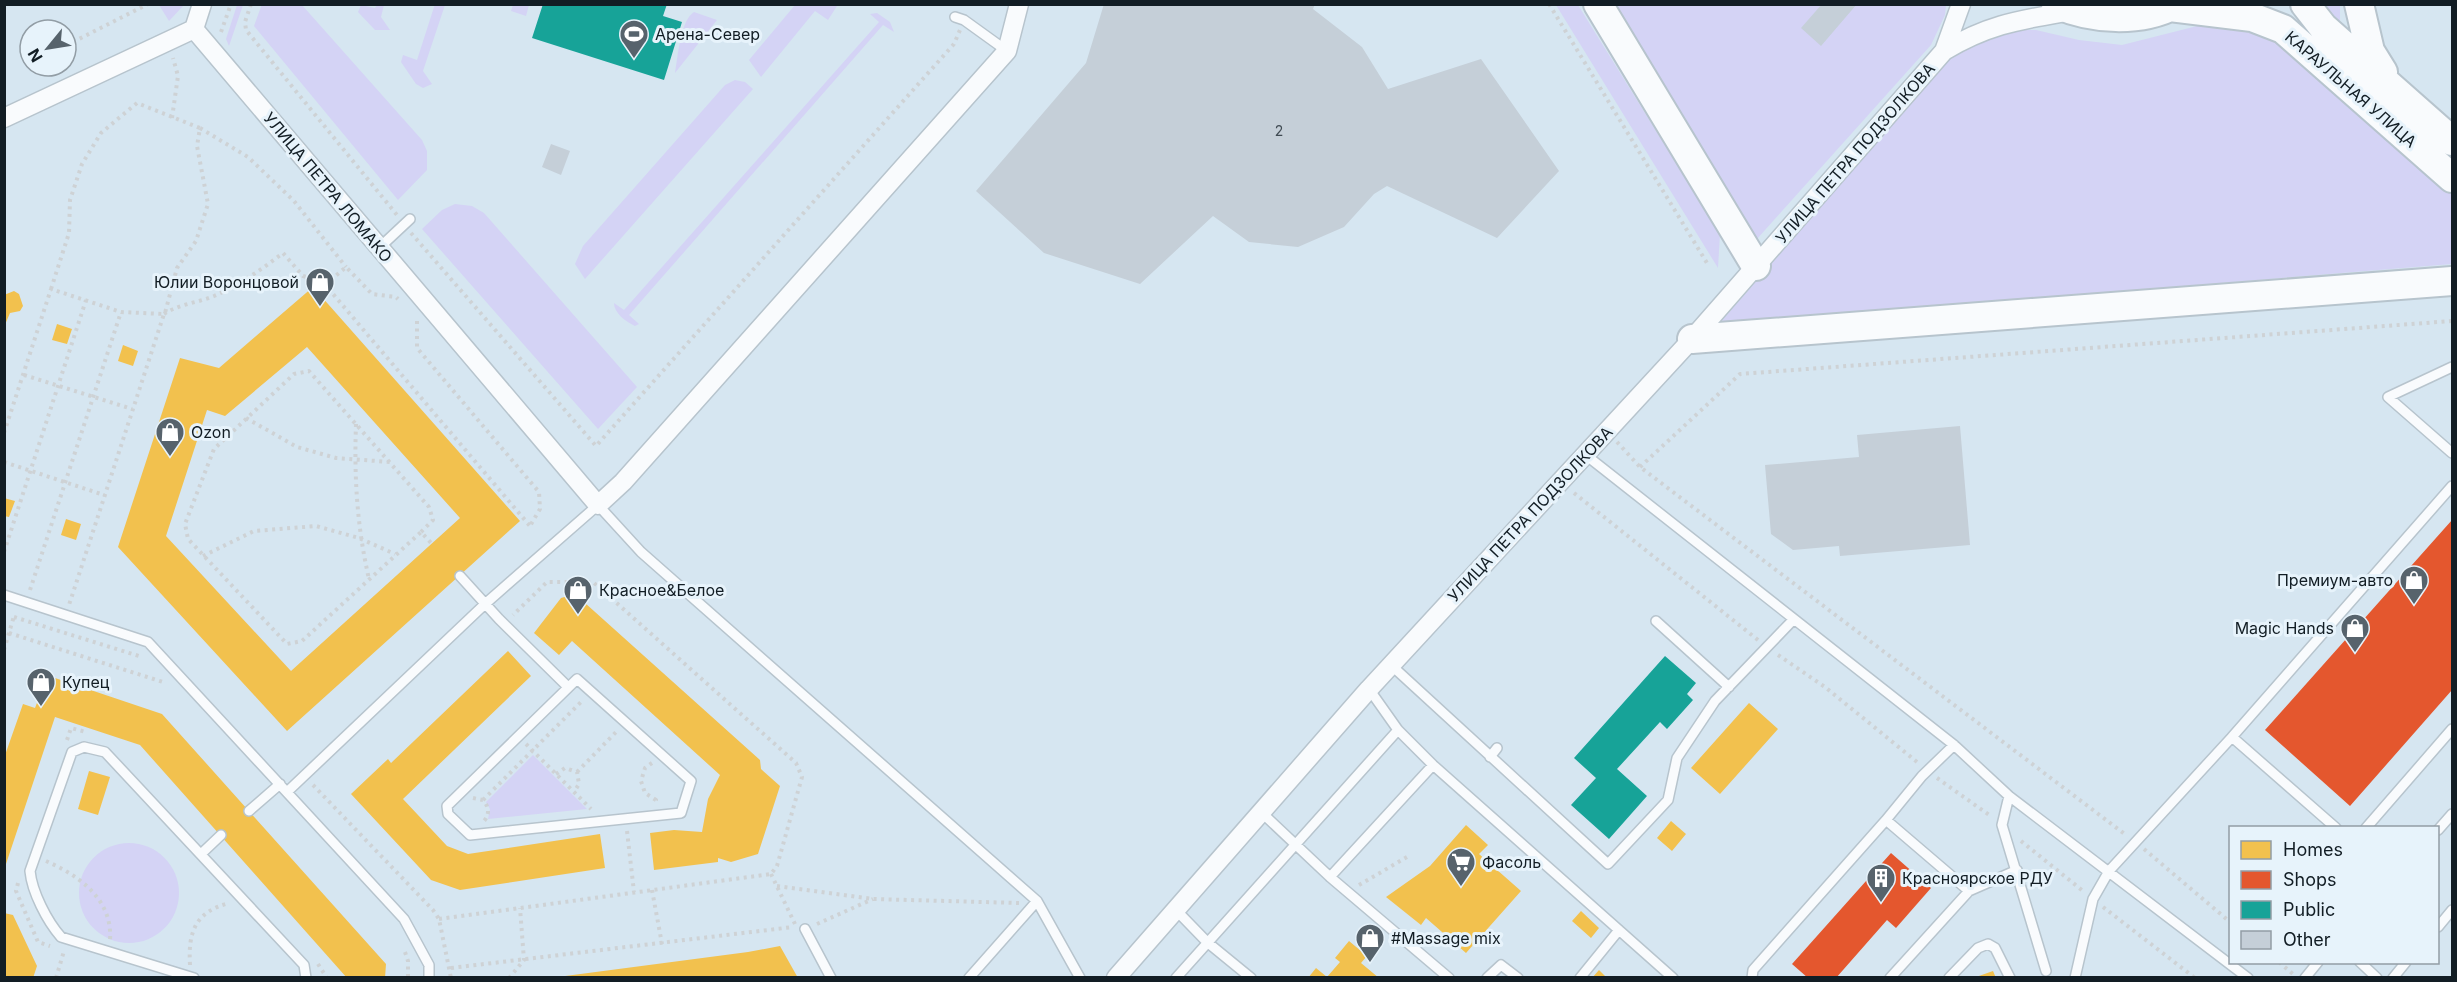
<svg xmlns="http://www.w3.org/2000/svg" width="2457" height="982" viewBox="0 0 2457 982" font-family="Inter,sans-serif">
  <rect width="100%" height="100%" fill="#d6e6f1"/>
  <path fill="#d4d3f5" d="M262 4 302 5 422 140 427 151V170L398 200 254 26Z
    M435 4 445 5 423 71 432 84 423 88 416 84 401 62 403 55 417 60Z
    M159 5H184L169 21Z
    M237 5H243L229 46 226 39Z
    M361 5 375 8 377 5H384L381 17 390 30H375L358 12Z
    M513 5H529L526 16 511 11Z
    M795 5 837 6 828 20 815 11 761 77 749 60Z
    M1556 5H1578L1720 234 1718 268Z
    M1615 5H1946L1945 15 1931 45 1757 239Z
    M2316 5H2340V27Z
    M694 12 717 20 675 73C678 57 680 21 694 12Z
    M877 13 890 22 894 32 883 25 629 315 639 324 635 326C625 321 614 313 614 303L624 310 879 22 870 14Z
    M2213 22 2266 33 2452 188V264L1719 324 1943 66 1962 48 2013 30H2036L2079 40 2122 45Z
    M735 80 745 82 753 89 585 279 575 264 583 246 725 85Z
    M455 204 472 206 484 213 637 387 598 429 422 229 442 210Z
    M533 755 587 809 488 819 490 809 486 802Z
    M79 893a50 50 0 1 1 100 0a50 50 0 1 1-100 0Z"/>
  <path fill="#f2c14e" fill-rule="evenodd" d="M313 287 520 521 287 731 118 547 180 358 219 368ZM307 347 460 518 291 671 166 536 207 410 225 416Z
    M14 291 19 294 23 306 20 311 10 313 4 327V295Z
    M57 324 72 329 67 344 52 340Z
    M123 345 138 351 133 366 118 361Z
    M4 498 15 501 9 517 4 516Z
    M66 519 81 524 76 540 61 535Z
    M575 594 760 760 761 769 780 786 758 854 731 862 718 858V862L654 870 650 833 674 830 702 832 708 799 720 775 572 641 559 655 534 633 561 598Z
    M508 651 531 676 403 799 447 846 468 854 600 834 605 868 460 890 431 880 351 794 388 759 391 763Z
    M55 678 162 714 386 964 385 978H347L140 745 55 717 4 870V758L23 704 35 708 42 690 50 693Z
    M1749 703 1778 729 1720 794 1691 768Z
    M89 771 110 777 98 815 78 809Z
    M1671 821 1686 834 1672 851 1657 838Z
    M1466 825 1488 845 1479 854 1521 891 1466 953 1426 918 1421 925 1386 897 1430 866Z
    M1581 911 1599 928 1591 938 1572 921Z
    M4 913 13 915 37 966 33 978H4Z
    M1349 941 1367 956 1361 963 1379 978H1308L1316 968 1327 977 1340 962 1335 958Z
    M780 946 798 978H550L748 952Z
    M1599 970 1607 978H1592Z
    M1993 971 1996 978H1976V977Z"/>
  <path fill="#e4572e" d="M2452 520V690L2350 806 2265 730Z
    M1891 853 1931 888 1896 928 1887 920 1836 978H1808L1792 964Z"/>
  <path fill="#17a398" d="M543 4H667L663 16 682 22 664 80 532 38Z
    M1665 656 1696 683 1687 694 1693 700 1667 729 1660 722 1617 769 1647 796 1609 839 1571 805 1596 778 1574 758Z"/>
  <path fill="#c5cfd8" d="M1104 4H1315L1313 9 1362 47 1388 89 1481 59 1559 171 1497 238 1387 186 1374 194 1344 227 1298 247 1249 242 1213 216 1140 284 1044 253 976 191 1086 63Z
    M1822 4H1857L1821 46 1801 28Z
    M551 144 570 151 561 175 542 167Z
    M1960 426 1970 545 1840 556 1839 546 1793 550 1771 534 1765 465 1859 457 1857 435Z"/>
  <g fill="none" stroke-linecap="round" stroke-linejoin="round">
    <g stroke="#b7c4cd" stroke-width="12">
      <path id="lane" d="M955 17 964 20 1007 51
        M379 248 410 219
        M2452 367 2388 397 2452 453
        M1587 456 1954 745 2009 796 2248 978
        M460 576 499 619 567 686
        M4 595 148 642 404 919 429 965V978
        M1656 621 1729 687
        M1391 665 1608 864 1668 800 1677 758 1715 701 1793 620
        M577 679 691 781 681 813 470 835 448 814 447 806Z
        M1369 689 1398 730 1433 765 1673 978
        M2232 737 2336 828
        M1490 757 1497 748
        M287 792 485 604 598 505 641 552 1037 901 1080 978
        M2009 796 2002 825 2046 971
        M249 811 280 784
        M1260 811 1330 877 1449 978
        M1886 820 1969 891 1890 978
        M2366 828 2452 729
        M2438 830 2452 814
        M201 854 221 835
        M1330 877 1433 765
        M1969 891 2017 870
        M1175 909 1207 942 1251 978
        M2438 927 2452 910
        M805 929 831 978
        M2360 962 2377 978
        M194 978 61 937C47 921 32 892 30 871L72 752 84 747 105 752 304 965 306 978
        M969 978 1037 901
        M1176 978 1398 730
        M1487 978 1501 965 1518 978
        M1580 978 1619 930
        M1752 978 1753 970 1886 820 1922 776 1954 745
        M1949 978 1978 948 1988 944 1995 948 2010 978
        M2075 978 2093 899 2109 871 2232 737 2452 486
        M2305 978 2318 962
        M2393 978 2406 962"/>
    </g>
    <g stroke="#b7c4cd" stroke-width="21">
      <path id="street" d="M194 29 598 505 623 482 1007 51 1019 4
        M194 29 202 4
        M1944 51 1961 4
        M4 118 194 29
        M1116 978 1369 689 1692 339 1944 51C1989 24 2020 20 2071 11"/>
    </g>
    <g stroke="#b7c4cd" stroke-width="32">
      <path id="primary" d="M1598 4 1756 266
        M2056 4C2092 20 2140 23 2176 4
        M2305 4 2323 27 2452 141
        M2359 4 2370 51 2383 72
        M2170 7 2252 17 2283 29 2452 178
        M1692 339 2452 281"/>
    </g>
    <path stroke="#ced2d5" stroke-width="4" stroke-dasharray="3 4.5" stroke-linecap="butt" d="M251 4 245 22 246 30 397 215
      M1549 4 1707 263
      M221 32 231 4
      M73 42 148 4
      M172 118 178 76 173 58
      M200 128 248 157 294 201 346 267
      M411 233 596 446 954 44 960 30
      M325 285 346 267 372 294 396 297 398 299
      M51 289 69 233 70 200 82 164 101 133 137 103 200 128 197 146 208 204 196 241 177 268 165 313
      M164 314C179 304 197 303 214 296 239 285 261 270 283 253L303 276 322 281 530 526
      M417 321V348L539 492 540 509 530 526
      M24 375 132 409
      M246 418 297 447 336 458 390 462
      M356 424C354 477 357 527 369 579
      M4 433 51 289 121 312 164 314 69 605
      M1617 442 1640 467 2126 835
      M4 462 104 495
      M1640 467 1740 374 2452 321
      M1574 493 1758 640
      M421 532 433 520 429 507 309 371 294 374 214 449 185 524 188 539 287 644 302 641 421 532 432 544
      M4 552 86 300
      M203 556 254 531 316 526 359 538 395 554
      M30 590 121 312
      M14 617 142 657
      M9 633 166 683
      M4 650 14 616
      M1778 655 1825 687 1917 762
      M67 740 71 728 86 732
      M526 744 591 809
      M652 763 645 768 641 781 645 793 656 800 654 803
      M577 772 618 730
      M556 774 565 768 577 772 579 784 574 792
      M1937 778 1992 817
      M313 785 433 910 439 919 451 978
      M473 798 483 800C489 807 490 814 484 821
      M483 800 582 701
      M627 831 634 892
      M2021 841 2083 891
      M2144 849 2230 922
      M46 861C78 875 113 899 110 940
      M771 874 795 924
      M18 883 16 891 38 942 50 946
      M1359 885 1407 857
      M777 886 873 899 1019 903
      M652 890 662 944
      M2103 907 2195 978
      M439 919 771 874 777 866 802 777 796 763 593 582H547L513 615
      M817 924 873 899
      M405 952 408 961V978
      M2279 962 2294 975
      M318 964 327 978
      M190 965C188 932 195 912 229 903
      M451 968 793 927
      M56 978 64 951
      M509 978 524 960 520 908"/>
    <use href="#lane" stroke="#f9fbfd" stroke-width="9"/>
    <use href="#street" stroke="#f9fbfd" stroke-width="18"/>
    <use href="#primary" stroke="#f9fbfd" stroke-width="28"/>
  </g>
  <defs>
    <g id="stadium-pin" transform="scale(1.5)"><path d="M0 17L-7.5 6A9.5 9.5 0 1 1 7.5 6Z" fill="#57636c" stroke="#e7f3fb"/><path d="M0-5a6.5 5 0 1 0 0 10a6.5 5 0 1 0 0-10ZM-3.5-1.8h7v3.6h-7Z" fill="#fff"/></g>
    <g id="shop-pin" transform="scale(1.5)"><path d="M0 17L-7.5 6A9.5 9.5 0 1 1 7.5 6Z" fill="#57636c" stroke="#e7f3fb"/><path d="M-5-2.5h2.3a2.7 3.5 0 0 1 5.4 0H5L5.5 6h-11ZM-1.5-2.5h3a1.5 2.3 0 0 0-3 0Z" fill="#fff"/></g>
    <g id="supermarket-pin" transform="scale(1.5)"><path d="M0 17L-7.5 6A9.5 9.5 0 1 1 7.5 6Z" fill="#57636c" stroke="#e7f3fb"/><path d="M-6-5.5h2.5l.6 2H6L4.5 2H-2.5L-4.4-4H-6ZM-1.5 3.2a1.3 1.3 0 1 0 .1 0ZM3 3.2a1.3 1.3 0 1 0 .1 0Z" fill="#fff"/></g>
    <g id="building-pin" transform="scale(1.5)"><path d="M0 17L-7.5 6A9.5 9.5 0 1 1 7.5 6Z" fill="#57636c" stroke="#e7f3fb"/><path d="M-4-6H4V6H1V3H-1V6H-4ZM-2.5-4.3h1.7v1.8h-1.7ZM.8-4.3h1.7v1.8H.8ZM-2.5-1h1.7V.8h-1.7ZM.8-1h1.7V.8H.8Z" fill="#fff"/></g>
  </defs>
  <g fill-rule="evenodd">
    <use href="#stadium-pin" x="634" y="34"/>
    <use href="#shop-pin" x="320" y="282"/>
    <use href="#shop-pin" x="170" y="432"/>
    <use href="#shop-pin" x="2414" y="580"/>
    <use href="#shop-pin" x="578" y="590"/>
    <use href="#shop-pin" x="2355" y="628"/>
    <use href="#shop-pin" x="41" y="682"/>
    <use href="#supermarket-pin" x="1461" y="862"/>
    <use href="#building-pin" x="1881" y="878"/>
    <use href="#shop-pin" x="1370" y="938"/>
  </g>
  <g text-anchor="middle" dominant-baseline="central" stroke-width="6" stroke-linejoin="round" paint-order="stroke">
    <g font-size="14" fill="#404b53">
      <text x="1279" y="130">2</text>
    </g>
    <g font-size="16" fill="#121d24" stroke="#e7f3fb" text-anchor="start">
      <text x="655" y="34">Арена-Север</text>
      <text x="299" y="282" text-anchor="end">Юлии Воронцовой</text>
      <text x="191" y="432">Ozon</text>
      <text x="2393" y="580" text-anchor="end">Премиум-авто</text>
      <text x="599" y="590">Красное&amp;Белое</text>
      <text x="2334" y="628" text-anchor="end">Magic Hands</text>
      <text x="62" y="682">Купец</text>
      <text x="1482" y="862">Фасоль</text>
      <text x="1902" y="878">Красноярское РДУ</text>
      <text x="1391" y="938">#Massage mix</text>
    </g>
    <g font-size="16" fill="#121d24" stroke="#e7f3fb">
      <text transform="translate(2351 89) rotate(41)">КАРАУЛЬНАЯ УЛИЦА</text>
      <text transform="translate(1855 153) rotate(-49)">УЛИЦА ПЕТРА ПОДЗОЛКОВА</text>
      <text transform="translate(328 187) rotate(50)">УЛИЦА ПЕТРА ЛОМАКО</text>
      <text transform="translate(1530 514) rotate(-47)">УЛИЦА ПЕТРА ПОДЗОЛКОВА</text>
    </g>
  </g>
  <rect width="2457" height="982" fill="none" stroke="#121d24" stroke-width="12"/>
  <rect x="2229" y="826" width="210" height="138" fill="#e7f3fb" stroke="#929da5" stroke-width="1.5"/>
  <rect x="2241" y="841" width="30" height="18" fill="#f2c14e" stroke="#929da5" stroke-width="1.5"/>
  <text x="2283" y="856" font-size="18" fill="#121d24">Homes</text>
  <rect x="2241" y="871" width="30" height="18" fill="#e4572e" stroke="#929da5" stroke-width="1.5"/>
  <text x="2283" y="886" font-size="18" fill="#121d24">Shops</text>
  <rect x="2241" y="901" width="30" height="18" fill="#17a398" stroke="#929da5" stroke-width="1.5"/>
  <text x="2283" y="916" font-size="18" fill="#121d24">Public</text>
  <rect x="2241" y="931" width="30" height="18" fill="#c5cfd8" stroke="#929da5" stroke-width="1.5"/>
  <text x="2283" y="946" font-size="18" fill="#121d24">Other</text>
  <g transform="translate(48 48) rotate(240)"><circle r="28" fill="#e7f3fb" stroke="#929da5" stroke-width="1.5"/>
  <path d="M0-4.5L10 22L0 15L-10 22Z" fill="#57636c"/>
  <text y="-9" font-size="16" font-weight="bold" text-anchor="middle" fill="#121d24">N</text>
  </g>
</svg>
